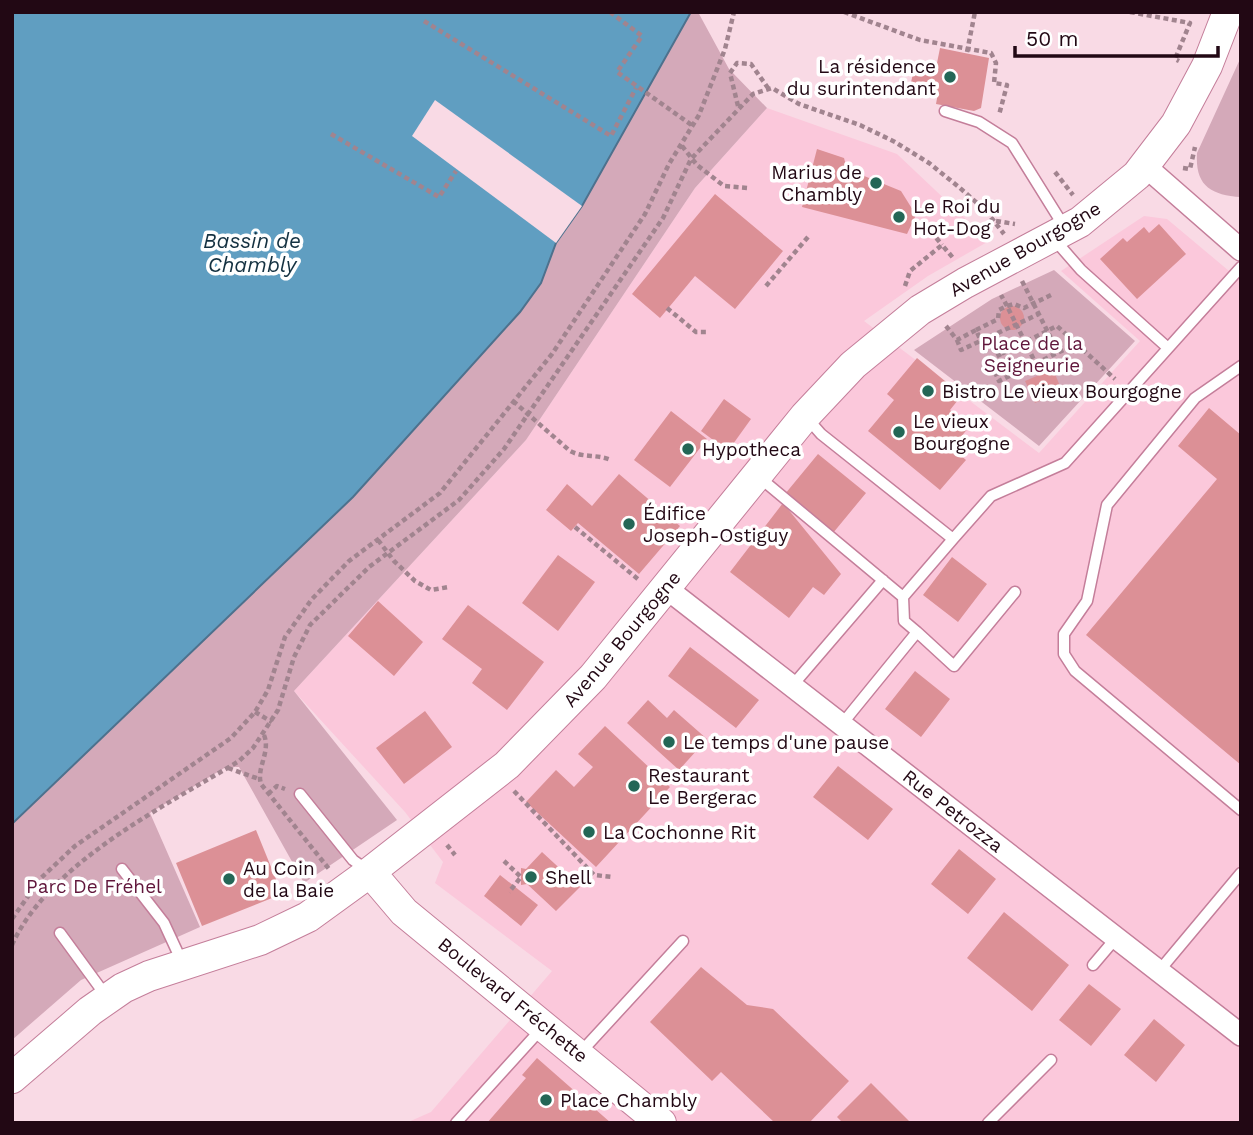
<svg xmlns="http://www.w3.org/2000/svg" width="1253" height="1135" viewBox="0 0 1253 1135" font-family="'Work Sans',sans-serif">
  <rect width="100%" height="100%" fill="#f9dae5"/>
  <path fill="#fbc8db" d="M767 108 897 154 989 241 928 276 864 321 1039 453 1140 341 1061 271 1144 216 1167 219 1241 281V1123H406L431 1112 552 971 435 883 443 862 405 812 294 691 526 440 695 188Z"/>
  <path fill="#d4a9b9" d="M690 12H698L729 69 767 108 695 188 526 440 294 691 397 820 304 883 239 767H226L150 813 200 927 81 980 12 1040V824L353 497 520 312 541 283 556 243Z
    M1241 57V197C1210 195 1195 185 1197 153Z
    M1054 270 1135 341 1039 446 914 350 992 299Z"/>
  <path fill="#609ec1" stroke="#4d718d" stroke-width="2" d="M12 12H691L582 206 556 243 541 283 520 312 353 497 12 824Z"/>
  <path fill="#f9dae5" d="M435 100 582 206 556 243 412 136Z"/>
  <path fill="#dc9096" d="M940 48 989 58 981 108 974 111 936 104 938 93 910 87 914 69 935 73Z
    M817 149 844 158 847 169 901 191 916 215 907 234 802 207Z
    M715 194 783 251 735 309 695 276 660 318 632 294Z
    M1159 224 1186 254 1137 299 1100 259 1123 238 1127 242 1144 227 1149 233Z
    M1000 318a12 12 0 1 1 24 0a12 12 0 1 1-24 0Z
    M917 358 962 395 950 410 969 427 952 448 966 460 940 490 868 431 894 400 887 394Z
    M1053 369 1062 391 1035 403 1025 381Z
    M724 399 751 419 728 451 701 431Z
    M1209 408 1241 435V765L1086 635 1217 479 1178 446Z
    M671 411 707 439 670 487 634 460Z
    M818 454 866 493 833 533 785 494Z
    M619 474 680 526 639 574 578 523 571 531 546 510 567 484 592 506Z
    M783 503 841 574 824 595 813 587 789 618 730 572Z
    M558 555 595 582 558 631 522 603Z
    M952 557 987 584 958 622 923 595Z
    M378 601 423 642 394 676 348 636Z
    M468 605 544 662 507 710 472 683 482 669 442 639Z
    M690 647 759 700 736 728 668 676Z
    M915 671 950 699 921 737 885 709Z
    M648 700 667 718 674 710 707 739 679 770 627 723Z
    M425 711 452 747 404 784 376 748Z
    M605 726 670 787 596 867 526 802 556 770 574 787 593 767 578 754Z
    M838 766 893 809 868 840 813 797Z
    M256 830 282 894 202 926 176 863Z
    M959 849 996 879 968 914 931 884Z
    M542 852 580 887 556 911 527 884 521 885V868L526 869Z
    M500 875 538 905 521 926 484 896Z
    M1004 912 1069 965 1032 1011 967 958Z
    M701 967 747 1005 773 1009 849 1081 809 1123H775L721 1072 712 1081 650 1022Z
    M1089 984 1121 1009 1091 1046 1059 1020Z
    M1154 1019 1185 1045 1156 1082 1124 1055Z
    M537 1058 611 1123H487L526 1078 522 1075Z
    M871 1083 911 1123H843L837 1117Z"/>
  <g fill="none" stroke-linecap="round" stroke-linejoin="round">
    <g stroke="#c47e9a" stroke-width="13">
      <path id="lane" d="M945 111 979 122 1012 143 1065 228
        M1054 239 1081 270 1168 348
        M1241 366 1195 398 1107 505 1087 601 1064 634V654L1075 671 1241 810
        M807 418 821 434 953 539 991 496 1065 463 1241 267
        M759 477 903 597 953 539
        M917 632 954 666 1015 592
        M792 686 883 580
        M842 724 917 632 904 621 903 597
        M300 794 353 860 367 870
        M122 869 164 923 182 962
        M60 933 106 996
        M1093 965 1116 938
        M1159 971 1241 873
        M580 1053 683 941
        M456 1123 543 1027
        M988 1123 1051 1060"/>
    </g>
    <g stroke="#c47e9a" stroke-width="24">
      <path id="street" d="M1145 166 1241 250
        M666 588 1241 1035"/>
    </g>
    <g stroke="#c47e9a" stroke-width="32">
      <path id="secondary" d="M370 872 404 912 661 1123
        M12 1078 90 1011 123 988 149 976 260 940 308 917 370 872 507 765 593 677 805 416 853 365 920 310 965 283 1080 222 1137 175 1176 124 1207 66 1228 12"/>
    </g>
    <path stroke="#a1848f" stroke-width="4.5" stroke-dasharray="5 3.5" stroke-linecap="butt" d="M610 12 642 36 617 72 693 126
      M844 12 920 40 991 53 996 63 994 83 1007 85 999 115
      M1130 12 1190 23 1175 59 1179 61
      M424 21 611 136 636 88
      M967 52 975 12
      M738 106 730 73 737 63 751 64 768 88
      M331 134 439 197 456 171
      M682 146 697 165 724 186 748 188
      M1183 168 1190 169 1195 147
      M1055 172 1073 195
      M996 221 1015 224
      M917 222 929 229 942 245
      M1022 281 1058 352
      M766 286 808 237
      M905 286 910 271 942 245 954 259
      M667 308 696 332H708
      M946 326 957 340 976 330 999 381 1076 344
      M976 330 998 319 999 310 1007 306 1001 295
      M995 335 1014 374
      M957 340 961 350 1039 314
      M989 360 1057 326 1115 379
      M1041 374 1007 306 1014 304 1024 308 1051 295
      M513 401 570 451C583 458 597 454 611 460
      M575 527 639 580
      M378 540 394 561 415 581 431 590 449 587
      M255 712 272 722
      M264 735C271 752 256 768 261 784L329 869
      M228 768 259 779
      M514 791 594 875 612 877
      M268 794 277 786 285 789
      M447 845 455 855
      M504 861 521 877 509 892
      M12 919 41 878 75 846 231 738 255 712 268 690 285 637 312 599 349 561 440 493 552 354 645 214 669 164 699 115 725 49 734 12
      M12 945C49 863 165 806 239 761L253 748 278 710 294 657 310 625 369 567 459 500 504 449 663 218 691 159 753 94 772 88 799 104 860 125 895 142 929 163 960 188 986 211 1004 234"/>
    <use href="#lane" stroke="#fff" stroke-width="10"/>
    <use href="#street" stroke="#fff" stroke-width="21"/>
    <use href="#secondary" stroke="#fff" stroke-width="30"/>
  </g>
  <g fill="#246656" stroke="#fff" stroke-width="2.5">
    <circle cx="950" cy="77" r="7"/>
    <circle cx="876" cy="183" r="7"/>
    <circle cx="899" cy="217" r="7"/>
    <circle cx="928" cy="391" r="7"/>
    <circle cx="899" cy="432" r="7"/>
    <circle cx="688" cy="449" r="7"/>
    <circle cx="629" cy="524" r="7"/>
    <circle cx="669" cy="742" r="7"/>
    <circle cx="634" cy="786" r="7"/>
    <circle cx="589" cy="832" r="7"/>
    <circle cx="531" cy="877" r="7"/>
    <circle cx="229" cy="879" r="7"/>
    <circle cx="546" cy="1100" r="7"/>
  </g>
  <g text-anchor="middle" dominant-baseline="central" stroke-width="7" stroke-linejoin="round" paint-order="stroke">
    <g font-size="19" fill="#220814" stroke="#fff" text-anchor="start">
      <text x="936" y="66" text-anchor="end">La résidence<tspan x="936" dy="22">du surintendant</tspan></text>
      <text x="862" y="172" text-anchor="end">Marius de<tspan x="862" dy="22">Chambly</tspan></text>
      <text x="913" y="206">Le Roi du<tspan x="913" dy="22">Hot-Dog</tspan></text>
      <text x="942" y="391">Bistro Le vieux Bourgogne</text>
      <text x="913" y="421">Le vieux<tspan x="913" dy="22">Bourgogne</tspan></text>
      <text x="702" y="449">Hypotheca</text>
      <text x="643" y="513">Édifice<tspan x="643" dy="22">Joseph-Ostiguy</tspan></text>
      <text x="683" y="742">Le temps d'une pause</text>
      <text x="648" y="775">Restaurant<tspan x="648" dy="22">Le Bergerac</tspan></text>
      <text x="603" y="832">La Cochonne Rit</text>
      <text x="243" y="868">Au Coin<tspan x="243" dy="22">de la Baie</tspan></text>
      <text x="545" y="877">Shell</text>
      <text x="560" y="1100">Place Chambly</text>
    </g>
    <g font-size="19" fill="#220814" stroke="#fff">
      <text transform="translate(1025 249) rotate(-30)">Avenue Bourgogne</text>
      <text transform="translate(622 639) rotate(-50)">Avenue Bourgogne</text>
      <text transform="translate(953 811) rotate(38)">Rue Petrozza</text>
      <text transform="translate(513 1000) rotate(39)">Boulevard Fréchette</text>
    </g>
    <g font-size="19" fill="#60163b" stroke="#fff">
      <text x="1032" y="343">Place de la<tspan x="1032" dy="22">Seigneurie</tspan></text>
      <text x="94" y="886">Parc De Fréhel</text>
    </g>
    <g font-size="21" font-style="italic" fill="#143141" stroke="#fff">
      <text x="252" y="240">Bassin de<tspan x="252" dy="24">Chambly</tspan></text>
    </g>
  </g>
  <rect width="1253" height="1135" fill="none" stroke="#220814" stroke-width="28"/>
  <path d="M1015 46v10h203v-10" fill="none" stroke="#220814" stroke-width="3.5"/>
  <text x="1026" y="46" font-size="21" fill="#220814" stroke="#ffffff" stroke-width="5" paint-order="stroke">50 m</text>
</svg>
